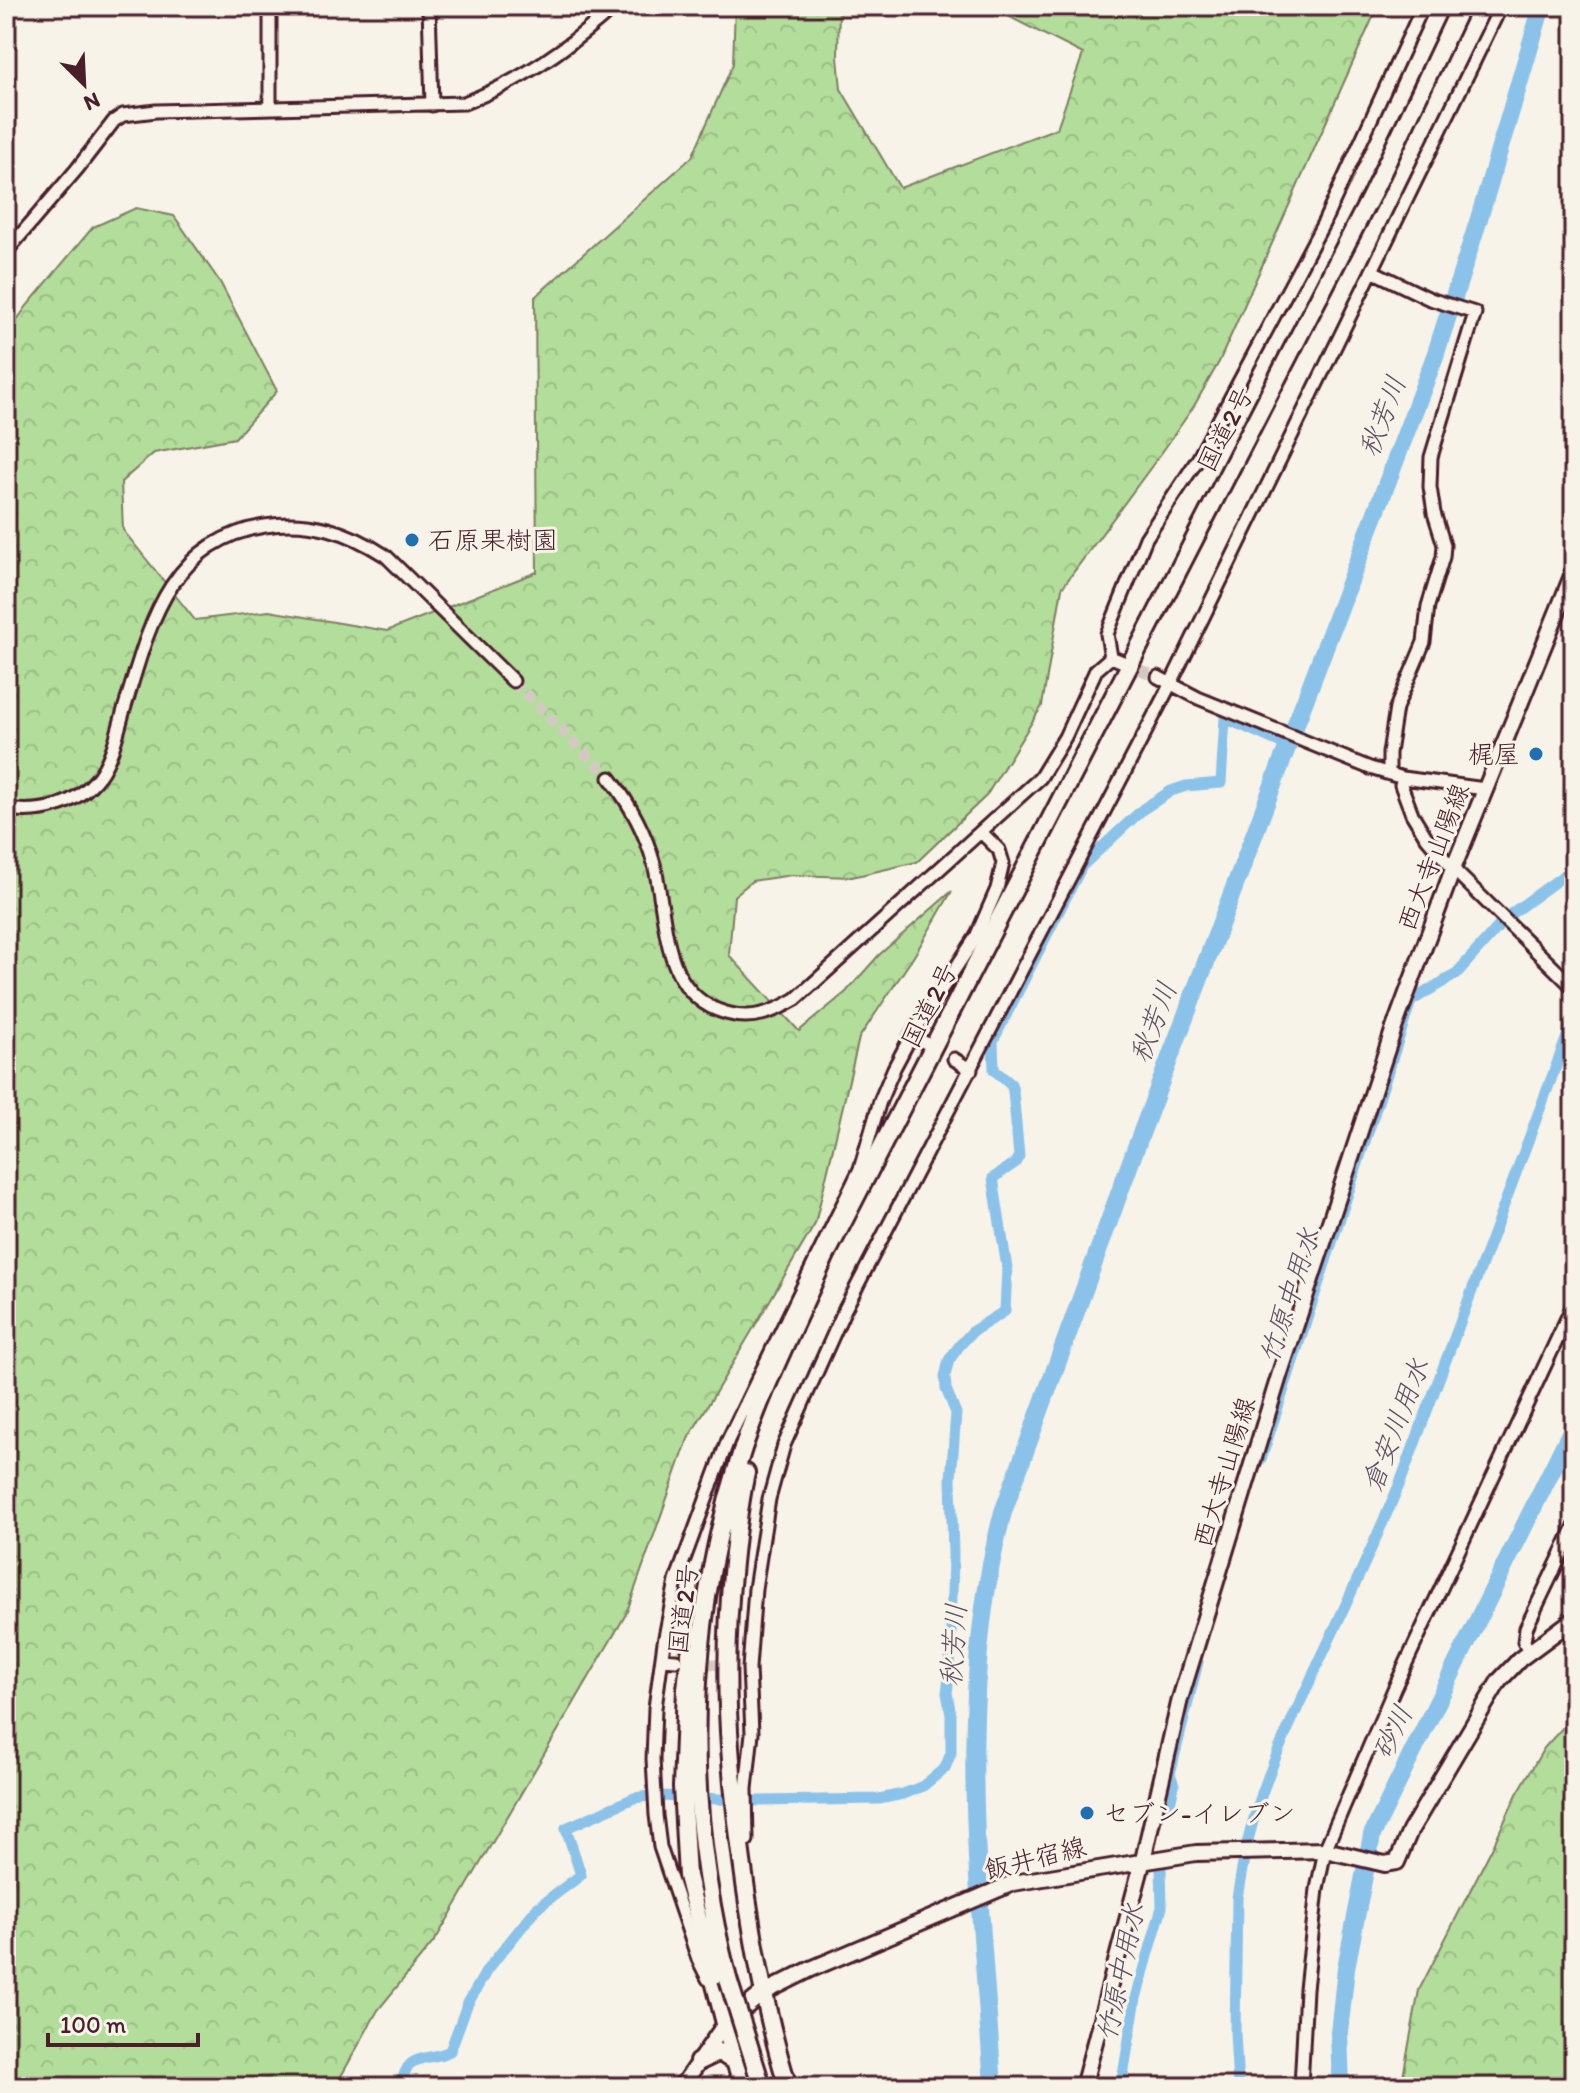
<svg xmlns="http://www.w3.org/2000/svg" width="1580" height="2093" viewBox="0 0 1580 2093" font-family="Itim,'Klee One',sans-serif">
  <defs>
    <pattern id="forest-crowns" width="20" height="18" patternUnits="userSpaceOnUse" patternTransform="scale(2)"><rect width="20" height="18" fill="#b2dd9a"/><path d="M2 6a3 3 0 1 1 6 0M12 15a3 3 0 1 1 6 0" fill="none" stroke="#9bbd85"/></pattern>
  </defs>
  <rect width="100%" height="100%" fill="#f7f3e8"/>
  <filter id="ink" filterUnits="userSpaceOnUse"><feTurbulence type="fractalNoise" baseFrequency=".0125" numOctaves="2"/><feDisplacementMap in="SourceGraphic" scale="16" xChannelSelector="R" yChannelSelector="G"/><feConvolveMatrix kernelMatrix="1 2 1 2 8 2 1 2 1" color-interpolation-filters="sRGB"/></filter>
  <g filter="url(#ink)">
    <path fill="url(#forest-crowns)" stroke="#7e7e62" stroke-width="2" d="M735 6H839L838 57 841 89 900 188 1057 128 1083 54 988 6H1378L1219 362 1194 406 1165 448 1062 588 1042 706 986 796 917 862 852 877 792 875 752 881 734 896 729 955 799 1031 846 992 879 955 952 891 914 956 859 1038 815 1224 688 1439 626 1614 436 1939 378 2010 335 2087H6V336L26 307 93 227 136 208 174 216 220 282 277 391 235 438 154 453 121 482 123 530 195 620 269 611 387 631 537 572 535 297 692 157 733 64Z
      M1574 1715V2087H1401L1419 1990 1493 1846 1517 1794 1544 1748Z"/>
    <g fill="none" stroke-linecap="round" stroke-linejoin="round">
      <path stroke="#8bc2e9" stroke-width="11" d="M1261 1459 1411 1001 1456 974 1508 916 1574 868
        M661 1796 759 1801 879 1799 903 1794 923 1786 945 1768 951 1753V1715L947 1693 950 1669 953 1556 951 1479 956 1413 946 1389 945 1376 949 1360 960 1345 973 1331 1005 1311 1007 1268 993 1178 1015 1163 1019 1156 1013 1091 1011 1084 994 1070 993 1041 1082 866 1143 809 1171 791 1186 786 1221 783 1225 718 1288 746
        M1169 1809 1174 1785 1170 1774 1198 1662
        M1247 1844C1263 1778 1290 1724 1319 1662 1347 1603 1374 1543 1400 1483L1574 1018
        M401 2087C407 2050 425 2063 450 2051L467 2005 487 1970 537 1908 581 1875 566 1828 634 1798 649 1796
        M1126 2087 1123 2075 1136 1998 1162 1907 1161 1867
        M1238 2087 1235 2033 1237 1898 1244 1858"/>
      <path stroke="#8bc2e9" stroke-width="18" d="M993 2087C981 1897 953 1698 1003 1512L1135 1150 1435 356 1478 222 1542 6
        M1341 2087 1339 2033 1346 1968 1372 1835 1574 1425"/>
      <path stroke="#d4c9c2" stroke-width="11" stroke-dasharray="11 5.5" stroke-linecap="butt" d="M1124 663 1158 677
        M513 681 610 778
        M694 1662 737 1667"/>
      <g stroke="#4a1f2b" stroke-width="17">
        <path id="minor" d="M270 6V108
          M429 6 432 105
          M6 252 77 169 114 121 123 115 156 111 464 103C520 82 571 46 615 6
          M1372 271 1430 299 1475 313 1431 457 1430 487 1434 513 1444 545 1443 557 1428 606 1424 642 1396 708 1389 753V774
          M1123 662 1111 657 1107 634 1146 538 1198 459 1324 222 1423 6
          M1158 677 1198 698 1370 768 1403 778 1485 789
          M610 778C630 804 645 831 654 864 668 919 660 994 726 1013 752 1021 774 1012 796 999L1040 778 1065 737 1096 670 1111 657
          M1403 778 1401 785 1412 814 1426 837 1453 869 1574 988
          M6 809C41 814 76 806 99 776 112 758 117 734 123 713 148 632 165 542 265 526 310 519 348 531 386 556L513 681
          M911 1036 926 1043
          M954 1059 971 1070
          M1530 1652 1524 1642 1526 1628 1574 1528
          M662 1659 676 1660
          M747 1840 746 1789 752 1733 749 1668 755 1589 769 1499 784 1445 844 1311 1171 683 1501 6
          M708 1979 698 1959 660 1847 656 1815 653 1759 655 1708 664 1642 676 1581 728 1440 860 1169 880 1101 894 1068 911 1036 976 937 997 889 1003 863 999 850 982 833
          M1301 2087 1306 1989 1317 1889 1325 1850 1394 1689 1574 1303"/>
      </g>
      <g stroke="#4a1f2b" stroke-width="20">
        <path id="major" d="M681 2087 725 2024 763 1993 811 1969 1013 1883 1196 1853 1325 1850 1385 1864 1397 1862 1410 1831 1499 1681 1520 1659 1574 1619
          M1083 2087 1143 1860 1180 1699 1280 1373 1393 1031 1453 869 1574 571"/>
      </g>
      <g stroke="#4a1f2b" stroke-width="22">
        <path id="highway" d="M746 1473C739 1503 736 1533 733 1563 722 1668 728 1757 742 1861 752 1938 765 2013 788 2087
          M690 1653 686 1689 682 1787 687 1876 735 2062 744 2087
          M728 1979C684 1807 685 1634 738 1464 760 1392 795 1325 825 1257L1371 196 1461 6
          M698 2062 719 2052 735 2062"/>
      </g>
      <use href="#minor" stroke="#f7f3e8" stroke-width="11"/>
      <use href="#major" stroke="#f7f3e8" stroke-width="14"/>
      <use href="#highway" stroke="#f7f3e8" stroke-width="16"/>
      <g stroke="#4a1f2b" stroke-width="22" stroke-linecap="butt">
        <path id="highway-bridge" d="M728 1979 762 2087"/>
      </g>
      <use href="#highway-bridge" stroke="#f7f3e8" stroke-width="16"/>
    </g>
  </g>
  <g fill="#1f6fb2" stroke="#f7f3e8" stroke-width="3">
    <circle cx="412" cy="540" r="8"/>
    <circle cx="1536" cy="754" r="8"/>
    <circle cx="1087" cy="1813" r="8"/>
  </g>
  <g text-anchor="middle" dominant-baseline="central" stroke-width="6" stroke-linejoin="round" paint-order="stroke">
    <g font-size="26" fill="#4a1f2b" stroke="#f7f3e8">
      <text transform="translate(1225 429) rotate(-63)">国道2号</text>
      <text transform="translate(1433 857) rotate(-69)">西大寺山陽線</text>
      <text transform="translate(929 1005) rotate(-63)">国道2号</text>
      <text transform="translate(1224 1472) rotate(-73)">西大寺山陽線</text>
      <text transform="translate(683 1609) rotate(-83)">国道2号</text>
      <text transform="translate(1035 1858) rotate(-14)">飯井宿線</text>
    </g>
    <g font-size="26" fill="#4a1f2b" stroke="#f7f3e8" text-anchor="start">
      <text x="428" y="540">石原果樹園</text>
      <text x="1520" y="754" text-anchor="end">梶屋</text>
      <text x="1103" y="1813">セブン-イレブン</text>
    </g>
    <g font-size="28" font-style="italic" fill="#5e5064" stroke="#f7f3e8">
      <text transform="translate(1382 416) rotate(-69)">秋芳川</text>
      <text transform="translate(1153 1022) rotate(-69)">秋芳川</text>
      <text transform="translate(1289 1295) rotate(-72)">竹原中用水</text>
      <text transform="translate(1395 1425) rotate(-69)">倉安川用水</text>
      <text transform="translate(953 1645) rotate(-86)">秋芳川</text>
      <text transform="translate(1392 1732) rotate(-64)">砂川</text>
      <text transform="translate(1120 1972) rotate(-78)">竹原中用水</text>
    </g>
  </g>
  <rect width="1580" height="2093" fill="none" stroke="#f7f3e8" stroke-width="32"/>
  <rect x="16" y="16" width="1548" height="2061" fill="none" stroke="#4a1f2b" stroke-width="3" filter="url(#ink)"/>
  <g transform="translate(84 84) rotate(156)" stroke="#f7f3e8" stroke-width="6" paint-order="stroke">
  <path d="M0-6L14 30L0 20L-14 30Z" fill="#4a1f2b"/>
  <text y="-12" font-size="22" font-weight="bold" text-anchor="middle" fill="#4a1f2b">N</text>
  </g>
  <path d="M48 2033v12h150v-12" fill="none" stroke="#4a1f2b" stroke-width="4"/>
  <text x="60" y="2033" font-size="24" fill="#4a1f2b" stroke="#f7f3e8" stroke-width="6" paint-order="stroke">100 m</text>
</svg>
